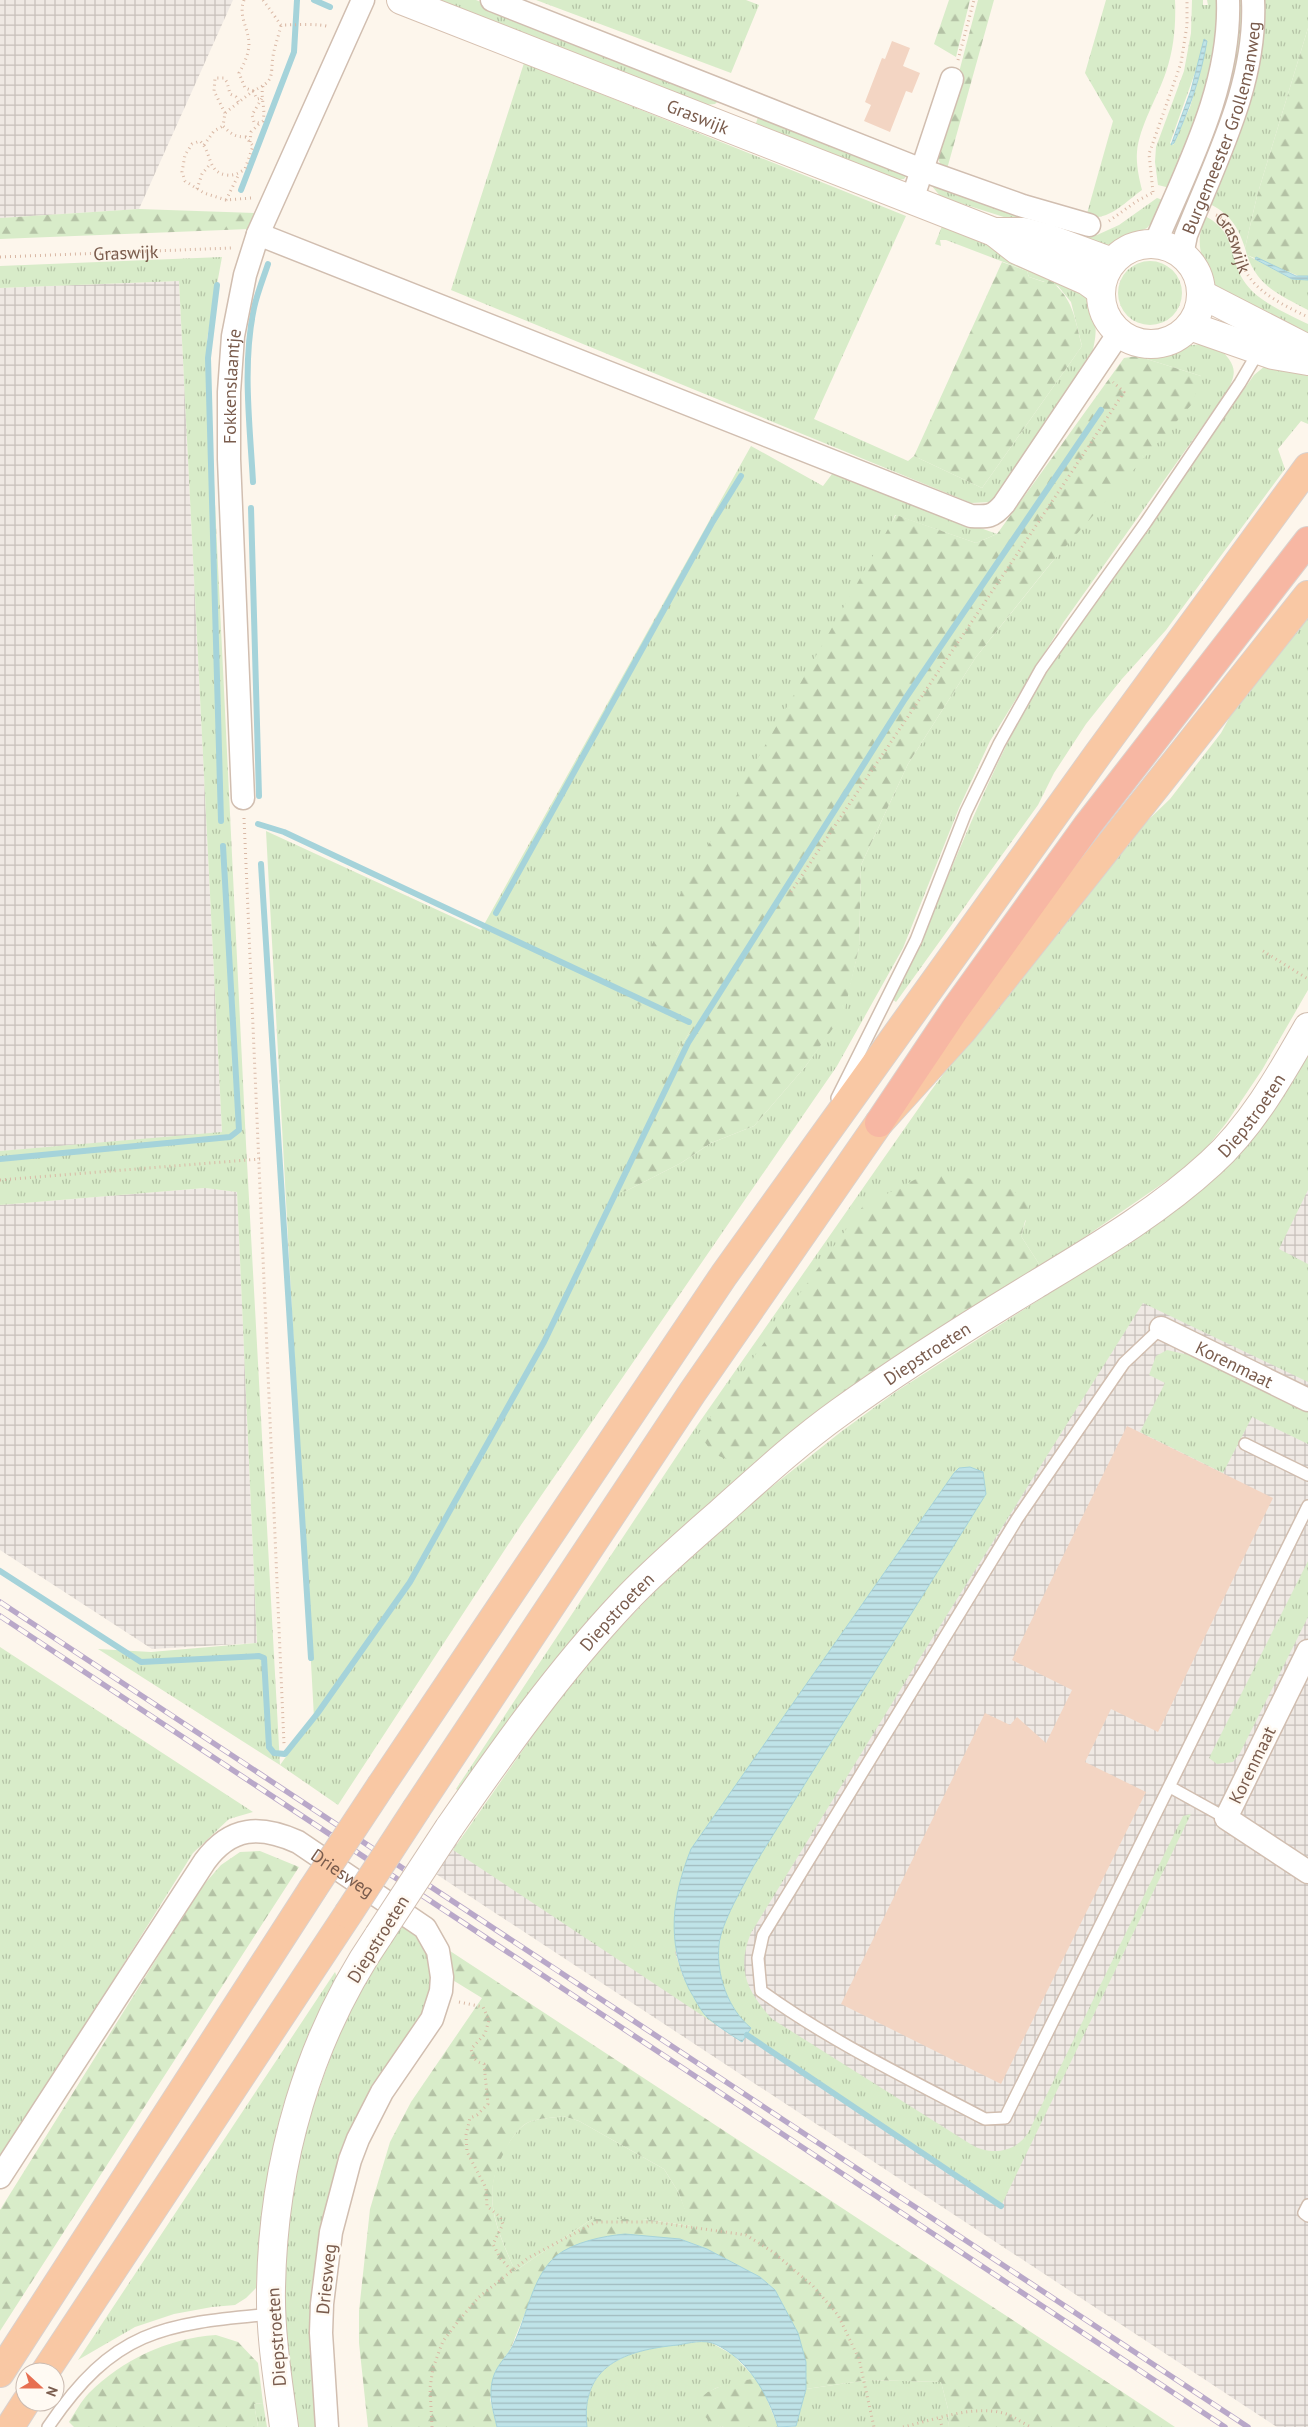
<svg xmlns="http://www.w3.org/2000/svg" width="1308" height="2427" viewBox="0 0 1308 2427" font-family="'PT Sans',sans-serif">
  <defs>
    <pattern id="industrial-grid" width="8" height="8" patternUnits="userSpaceOnUse" patternTransform="scale(1.25)"><rect width="8" height="8" fill="#efe9e4"/><path d="M0 4h8M4 0v8" fill="none" stroke="#c7c0bb"/></pattern>
    <pattern id="grass-tufts" width="24" height="20" patternUnits="userSpaceOnUse" patternTransform="scale(1.25)"><rect width="24" height="20" fill="#d8ecc9"/><path d="M3 7l-1-3M5 7V3M7 7l1-3M15 17l-1-3M17 17v-4M19 17l1-3" fill="none" stroke="#b4c2a5"/></pattern>
    <pattern id="forest-firs" width="22" height="20" patternUnits="userSpaceOnUse" patternTransform="scale(1.25)"><rect width="22" height="20" fill="#d8ecc9"/><path d="M5 1l3.5 6h-7zM16 11l3.5 6h-7z" fill="#b4c2a5"/></pattern>
    <pattern id="water-rules" width="6" height="5" patternUnits="userSpaceOnUse" patternTransform="scale(1.25)"><rect width="6" height="5" fill="#bfe3e8"/><path d="M0 2.5h6" fill="none" stroke="#a0bbbe"/></pattern>
  </defs>
  <rect width="100%" height="100%" fill="#fdf6ec"/>
  <path fill="url(#industrial-grid)" d="M0 0H233L139 209 0 218Z
    M179 281 222 1133 0 1151V288Z
    M1308 1069V2427H1277L433 1872 642 1621 1207 1196Z
    M205 1188 237 1192 257 1643 152 1649 0 1550V1205Z"/>
  <path fill="url(#grass-tufts)" fill-rule="evenodd" d="M435 0H476L722 97 715 104 705 105Z
    M536 0H746L759 5 731 73Z
    M1106 0H1175C1176 25 1174 48 1166 72 1158 96 1139 127 1137 152 1136 164 1139 178 1142 190 1124 203 1109 221 1086 217L1113 121 1085 73Z
    M1192 0H1203V5H1208L1207 0H1221L1217 61 1170 188 1158 185 1155 162 1156 147 1184 71 1191 33ZM1202 66 1190 107 1173 145 1170 143 1197 67Z
    M1236 0H1246L1238 80 1202 177 1192 174Z
    M1264 0H1308V28L1257 196 1245 248C1238 226 1229 213 1208 203Z
    M524 63 906 216 814 419 908 461 914 456 982 488 1082 346 1071 302 1066 296 1058 286 1029 277 1027 271 946 240H940L941 246 935 244 942 226 945 225 1077 284C1099 311 1100 333 1088 365L992 502 971 503 451 290Z
    M760 111 907 175 904 179 890 180 756 123Z
    M931 185 1097 235 1119 225 1157 198 1163 200 1156 218 1147 228 1101 248 941 197Z
    M1205 216C1239 234 1226 257 1246 284 1259 302 1288 314 1308 324V339L1212 285C1202 258 1194 245 1205 216Z
    M1247 255 1292 279 1308 280V310C1280 295 1258 287 1247 255Z
    M222 257 207 339 246 1144 280 1765 314 1718 266 831 481 930 751 446 823 486 832 474 997 534 976 543 895 515 692 1028 677 1053 626 1191 681 1163 711 1143 754 1126 805 1067 843 1013 859 948 861 865 908 764 976 657 1201 376 1137 356C1164 352 1189 342 1216 344 1234 364 1240 369 1226 393L1063 623 990 741 959 808 903 948 837 1066 521 1525 338 1805 280 1765 98 1649 151 1652 257 1643 237 1192 205 1188 0 1205V1151L222 1132 179 281 0 288V266Z
    M1118 293a32 32 0 1 1 64 0a32 32 0 1 1-64 0Z
    M1265 366 1308 367V424L1301 421 1278 449 1285 469 1166 630 1121 680 1086 724 1054 773 1038 805 896 1002 892 999C949 888 984 770 1052 664L1254 375Z
    M1308 608V990L1262 1070 1227 1122 1197 1160 1041 1267 1021 1236 1026 1220 730 1459 764 1462 460 1792 456 1789 694 1430 930 1092 1019 972 1116 851 1170 799 1221 733 1250 680Z
    M1308 1052V1190L1279 1249 1308 1264V1382L1143 1303 918 1661 751 1933C736 1970 747 1991 772 2019L972 2145C991 2156 1016 2152 1028 2133L1183 1816 1191 1814 1001 2206 747 2035 750 2028C728 2009 716 1975 719 1945 721 1923 743 1887 753 1867L675 1952 683 1977 705 2015 742 2042 453 1850 550 1711 586 1664 673 1572 731 1519 842 1431 897 1391 1140 1235 1204 1188 1255 1135Z
    M1167 1350 1189 1355 1308 1412V1444L1252 1417 1223 1473 1140 1432 1165 1383 1149 1375 1156 1356Z
    M1308 1561V1617L1240 1753 1233 1762 1217 1764 1209 1758Z
    M0 1647 253 1812 229 1819 193 1853 0 2161Z
    M406 1922 421 1934 432 1959 430 2002 348 2141 317 2427H295L283 2313 284 2246 301 2140 342 2025 381 1953Z
    M335 1972 337 1977C316 2021 294 2066 281 2114 265 2171 260 2229 256 2288L246 2298 235 2305 212 2307 174 2314 135 2327 78 2360Z
    M563 2116 579 2121 664 2169 679 2193 691 2226 643 2219H592L515 2271C497 2228 480 2196 504 2151 510 2141 518 2127 529 2122 539 2118 553 2118 563 2116Z
    M708 2341 733 2355 755 2378 716 2388 709 2392 712 2422 722 2427H587C579 2350 652 2347 708 2341Z
    M868 2380 941 2382 948 2409 949 2427H791L796 2426 806 2389Z
    M263 2403 267 2427H258L254 2404Z"/>
  <path fill="url(#forest-firs)" fill-rule="evenodd" d="M949 0H970L956 57 934 44Z
    M978 0H994L947 169 941 166 937 156Z
    M1308 28V276L1301 277 1247 255 1245 248 1257 196Z
    M139 209 255 213 249 229 0 239V218Z
    M1002 262 1027 271 1029 277 1044 282 1049 279C1074 300 1074 316 1082 346L982 488 914 456Z
    M1137 356 1201 376 1193 403 1051 563 976 657 908 764 861 865 859 948 844 1013 805 1067 754 1126 711 1143 681 1163 626 1191 611 1195 677 1053 692 1028 622 997 896 515 976 543 997 534 1124 358Z
    M954 1175 1009 1188 1030 1203 1021 1236 1041 1267 764 1462C730 1459 718 1466 699 1433L863 1206 918 1178Z
    M260 1851 299 1867 0 2331V2210L200 1889 221 1865 240 1852Z
    M447 1949 1127 2395 1175 2427H949L948 2409 941 2382 868 2380 806 2389V2362L775 2290 760 2277 707 2249 680 2239 658 2238 539 2279 510 2350 504 2358 490 2399 497 2427H368L359 2343V2311L370 2209 390 2142 411 2102 482 1998 451 1979ZM563 2116 579 2121 664 2169 679 2193 690 2226 643 2219H592L515 2271C496 2227 480 2196 505 2151 510 2141 518 2127 529 2122 539 2118 553 2118 563 2116Z
    M216 2335 238 2342 258 2363 263 2403 254 2404 258 2427H74L69 2422C75 2413 81 2401 89 2393 122 2360 168 2338 216 2335Z
    M755 2378 762 2387 778 2427C761 2427 741 2427 724 2427 715 2426 706 2420 702 2412 688 2388 740 2382 755 2378Z"/>
  <path fill="url(#water-rules)" stroke="#a5d3da" d="M1204 39 1207 41C1201 77 1189 110 1174 143L1171 145 1191 90Z
    M1256 257 1296 276H1308V280L1292 279 1255 259Z
    M970 1467 983 1472 986 1494 753 1867C743 1887 721 1923 719 1945 716 1975 728 2009 751 2028L742 2042C730 2034 715 2025 705 2015 699 2008 694 1997 689 1989 666 1941 672 1897 691 1849L954 1473 959 1468Z
    M625 2234 680 2239 707 2249 760 2277 775 2290 798 2333 806 2362V2389L796 2426 778 2427C768 2394 748 2359 715 2344 704 2339 689 2343 678 2345 626 2350 580 2365 587 2427H497C493 2410 488 2395 493 2378 496 2367 505 2358 511 2349 527 2320 530 2279 556 2256 574 2242 603 2236 625 2234Z"/>
  <g fill="none" stroke-linecap="round" stroke-linejoin="round">
    <path stroke="#a5d3da" stroke-width="6" d="M314 0 330 7
      M241 190 294 52 297 0
      M217 285 208 358 221 821
      M253 482C250 426 242 365 254 308 257 294 263 279 268 264
      M251 508 259 796
      M258 824 284 832 689 1022
      M261 864 311 1658
      M496 913 712 523 741 476
      M0 1159 230 1137 239 1130 223 846
      M0 1571 141 1662 259 1656 264 1658 269 1747 274 1753 285 1754 317 1714 410 1582 544 1342 688 1043 905 699 1101 410
      M747 2035 1001 2206"/>
  </g>
  <path fill="#f3d5c3" d="M892 41 910 48 903 66 920 73 912 93 906 91 890 132 864 121 871 105 865 102 882 58 885 59Z
    M1127 1426 1273 1498 1158 1732 1111 1709 1085 1762 1146 1792 1001 2084 841 2004 985 1713 1010 1725 1017 1717 1046 1743 1072 1690 1012 1660Z"/>
  <g fill="none" stroke-linecap="round" stroke-linejoin="round">
    <g stroke="#d1beb0" stroke-width="14">
      <path id="service" d="M837 1098 916 940 966 812 999 744 1041 669 1146 522 1240 383 1260 349
        M1161 1328 1124 1363 1017 1519 763 1935 758 1958 761 1991C830 2041 909 2079 985 2119L1005 2118 1308 1506
        M1245 1444 1308 1475
        M1170 1787 1226 1818
        M1308 2205 1304 2213 1308 2216
        M48 2427C114 2330 161 2324 272 2314"/>
    </g>
    <g stroke="#d1beb0" stroke-width="25">
      <g id="minor">
        <path d="M492 0 922 170 1023 206 1089 225"/>
        <path d="M912 200 952 79"/>
        <path d="M258 234 971 516C988 517 993 517 1004 504L1119 333"/>
        <path d="M1155 244C1188 166 1231 86 1228 0"/>
        <path id="s3" d="M1182 255 1186 235C1216 159 1257 83 1253 0"/>
        <path id="s4" d="M243 798 229 459V392L233 336 245 275 258 234 363 0"/>
        <path id="s5" d="M1161 1328 1308 1400"/>
        <path d="M1308 1651 1226 1818 1308 1872"/>
        <path id="s6" d="M0 2177 205 1861C231 1826 260 1825 298 1842L425 1928 438 1951 442 1977 441 1991 432 2019 382 2092 358 2139 350 2160 331 2232 322 2304 321 2333 327 2427"/>
      </g>
    </g>
    <g stroke="#d1beb0" stroke-width="30">
      <g id="tertiary">
        <path id="s7" d="M449 1828C503 1750 559 1671 624 1602 654 1570 688 1541 721 1512 759 1478 798 1442 840 1412 902 1367 969 1325 1035 1285 1096 1248 1159 1211 1211 1163 1252 1126 1281 1074 1308 1027"/>
        <path d="M284 2427C278 2381 270 2334 271 2288 273 2164 308 2038 379 1935"/>
      </g>
    </g>
    <g stroke="#d6c0b0" stroke-width="30">
      <g id="secondary">
        <path id="s8" d="M401 0 994 232 1017 250 1087 281 1101 291"/>
        <path d="M994 232H1024L1047 238 1112 262"/>
        <circle cx="1151" cy="294" r="50"/>
        <path d="M1201 294 1308 349"/>
        <path d="M1190 326 1273 355 1308 361"/>
      </g>
    </g>
    <g stroke="#dad1cd" stroke-width="30">
      <path id="trunk" d="M382 1784 724 1275 1098 754 1308 467
        M417 1808 692 1393 879 1123 963 1030 1308 595
        M45 2372 348 1914
        M0 2373 312 1890
        M10 2427 26 2402"/>
    </g>
    <g stroke="#dad1cd" stroke-width="30">
      <path id="motorway" d="M879 1123 954 1011 1087 826 1308 541"/>
    </g>
    <g stroke="#d9b8a5" stroke-width="3" stroke-dasharray="1 4" stroke-linecap="butt">
      <path d="M244 0C238 16 248 27 249 43 249 54 244 64 239 73L245 88 253 91C276 80 270 76 273 56 275 45 279 35 281 25"/>
      <path d="M263 0 281 25C293 25 321 23 329 27"/>
      <path d="M958 60 974 0"/>
      <path d="M225 113 214 91 215 78H224L227 82 230 94 236 97 239 103"/>
      <path d="M250 142 251 132 261 122"/>
      <path d="M204 145 214 131 223 126"/>
      <path d="M197 189 202 174 211 163"/>
      <path d="M1153 192 1149 154 1181 63 1187 25V0"/>
      <path d="M251 198 226 200 204 193 185 181 182 172 185 155 192 144 200 141C212 152 207 173 227 175 234 176 239 173 245 169L253 146 246 137C235 137 231 134 223 126L225 113 253 91 257 99 262 98 252 115 254 122 259 123 263 121C266 108 260 98 263 86"/>
      <path d="M226 200 239 174"/>
      <path id="s1" d="M1216 215C1242 226 1235 259 1250 278 1262 295 1289 308 1308 317"/>
      <path d="M1109 221 1137 201 1154 192"/>
      <path id="s2" d="M0 257 231 248"/>
      <path d="M244 818 284 1744"/>
      <path d="M791 892C901 725 1015 560 1124 392L1113 382"/>
      <path d="M1263 951 1308 979"/>
      <path d="M0 1180 260 1159"/>
      <path d="M459 2002 483 2007 489 2020 485 2034 471 2049C473 2057 475 2062 484 2064L488 2104 477 2115 470 2118 466 2135 467 2152 486 2188 487 2206 500 2217 503 2224 493 2244 500 2258 512 2271"/>
      <path d="M940 2419 942 2427"/>
      <path d="M432 2427 430 2388 433 2368 443 2341 460 2319 479 2297 528 2258 596 2222H654L746 2235 773 2252 813 2286 838 2315 859 2359 874 2427"/>
      <path d="M903 2427C934 2420 971 2405 1003 2413 1012 2415 1022 2423 1031 2427"/>
    </g>
    <use href="#service" stroke="#fff" stroke-width="11"/>
    <use href="#minor" stroke="#fff" stroke-width="22"/>
    <use href="#tertiary" stroke="#fff" stroke-width="28"/>
    <use href="#secondary" stroke="#fff" stroke-width="28"/>
    <use href="#trunk" stroke="#f9c8a4" stroke-width="28"/>
    <use href="#motorway" stroke="#f7b7a3" stroke-width="28"/>
    <g stroke="#b9a8c9" stroke-width="5.5">
      <path id="rail" d="M0 1602 1248 2427
        M0 1616 1225 2427"/>
    </g>
    <use href="#rail" stroke="#fffaf3" stroke-width="4" stroke-dasharray="11" stroke-linecap="butt"/>
    <g stroke="#d1beb0" stroke-width="30" stroke-linecap="butt">
      <path id="tertiary-bridge" d="M379 1935 449 1828"/>
    </g>
    <g stroke="#dad1cd" stroke-width="30" stroke-linecap="butt">
      <path id="trunk-bridge" d="M312 1890 382 1784
        M348 1914 417 1808"/>
    </g>
    <use href="#tertiary-bridge" stroke="#fff" stroke-width="28"/>
    <use href="#trunk-bridge" stroke="#f9c8a4" stroke-width="28"/>
  </g>
  <g text-anchor="middle" dominant-baseline="central" stroke-width="5" stroke-linejoin="round" paint-order="stroke">
    <g font-size="18" fill="#7a5c4d" stroke="#fffaf3">
      <text stroke="none"><textPath href="#s8" startOffset="319">Graswijk</textPath></text>
      <text stroke="none"><textPath href="#s3" startOffset="134">Burgemeester Grollemanweg</textPath></text>
      <text stroke="none"><textPath href="#s1" startOffset="34">Graswijk</textPath></text>
      <text stroke="none"><textPath href="#s2" startOffset="126">Graswijk</textPath></text>
      <text stroke="none"><textPath href="#s4" startOffset="412">Fokkenslaantje</textPath></text>
      <text stroke="none"><textPath href="#s7" startOffset="1084">Diepstroeten</textPath></text>
      <text stroke="none"><textPath href="#s7" startOffset="679">Diepstroeten</textPath></text>
      <text stroke="none"><textPath href="#s5" startOffset="82">Korenmaat</textPath></text>
      <text stroke="none"><textPath href="#s7" startOffset="274">Diepstroeten</textPath></text>
      <text transform="translate(1252 1765) rotate(-64)">Korenmaat</text>
      <text stroke="none"><textPath href="#s6" startOffset="536">Driesweg</textPath></text>
      <text transform="translate(378 1939) rotate(-58)">Diepstroeten</text>
      <text transform="translate(326 2279) rotate(-84)">Driesweg</text>
      <text transform="translate(276 2337) rotate(-94)">Diepstroeten</text>
    </g>
  </g>
  <g transform="translate(40 2387) rotate(111)"><circle r="24" fill="#fffaf3" stroke="#cabbb1"/>
  <path d="M0-4L9 19L0 12L-9 19Z" fill="#e76f51"/>
  <text y="-8" font-size="14" font-weight="bold" text-anchor="middle" fill="#7a5c4d">N</text>
  </g>
</svg>
